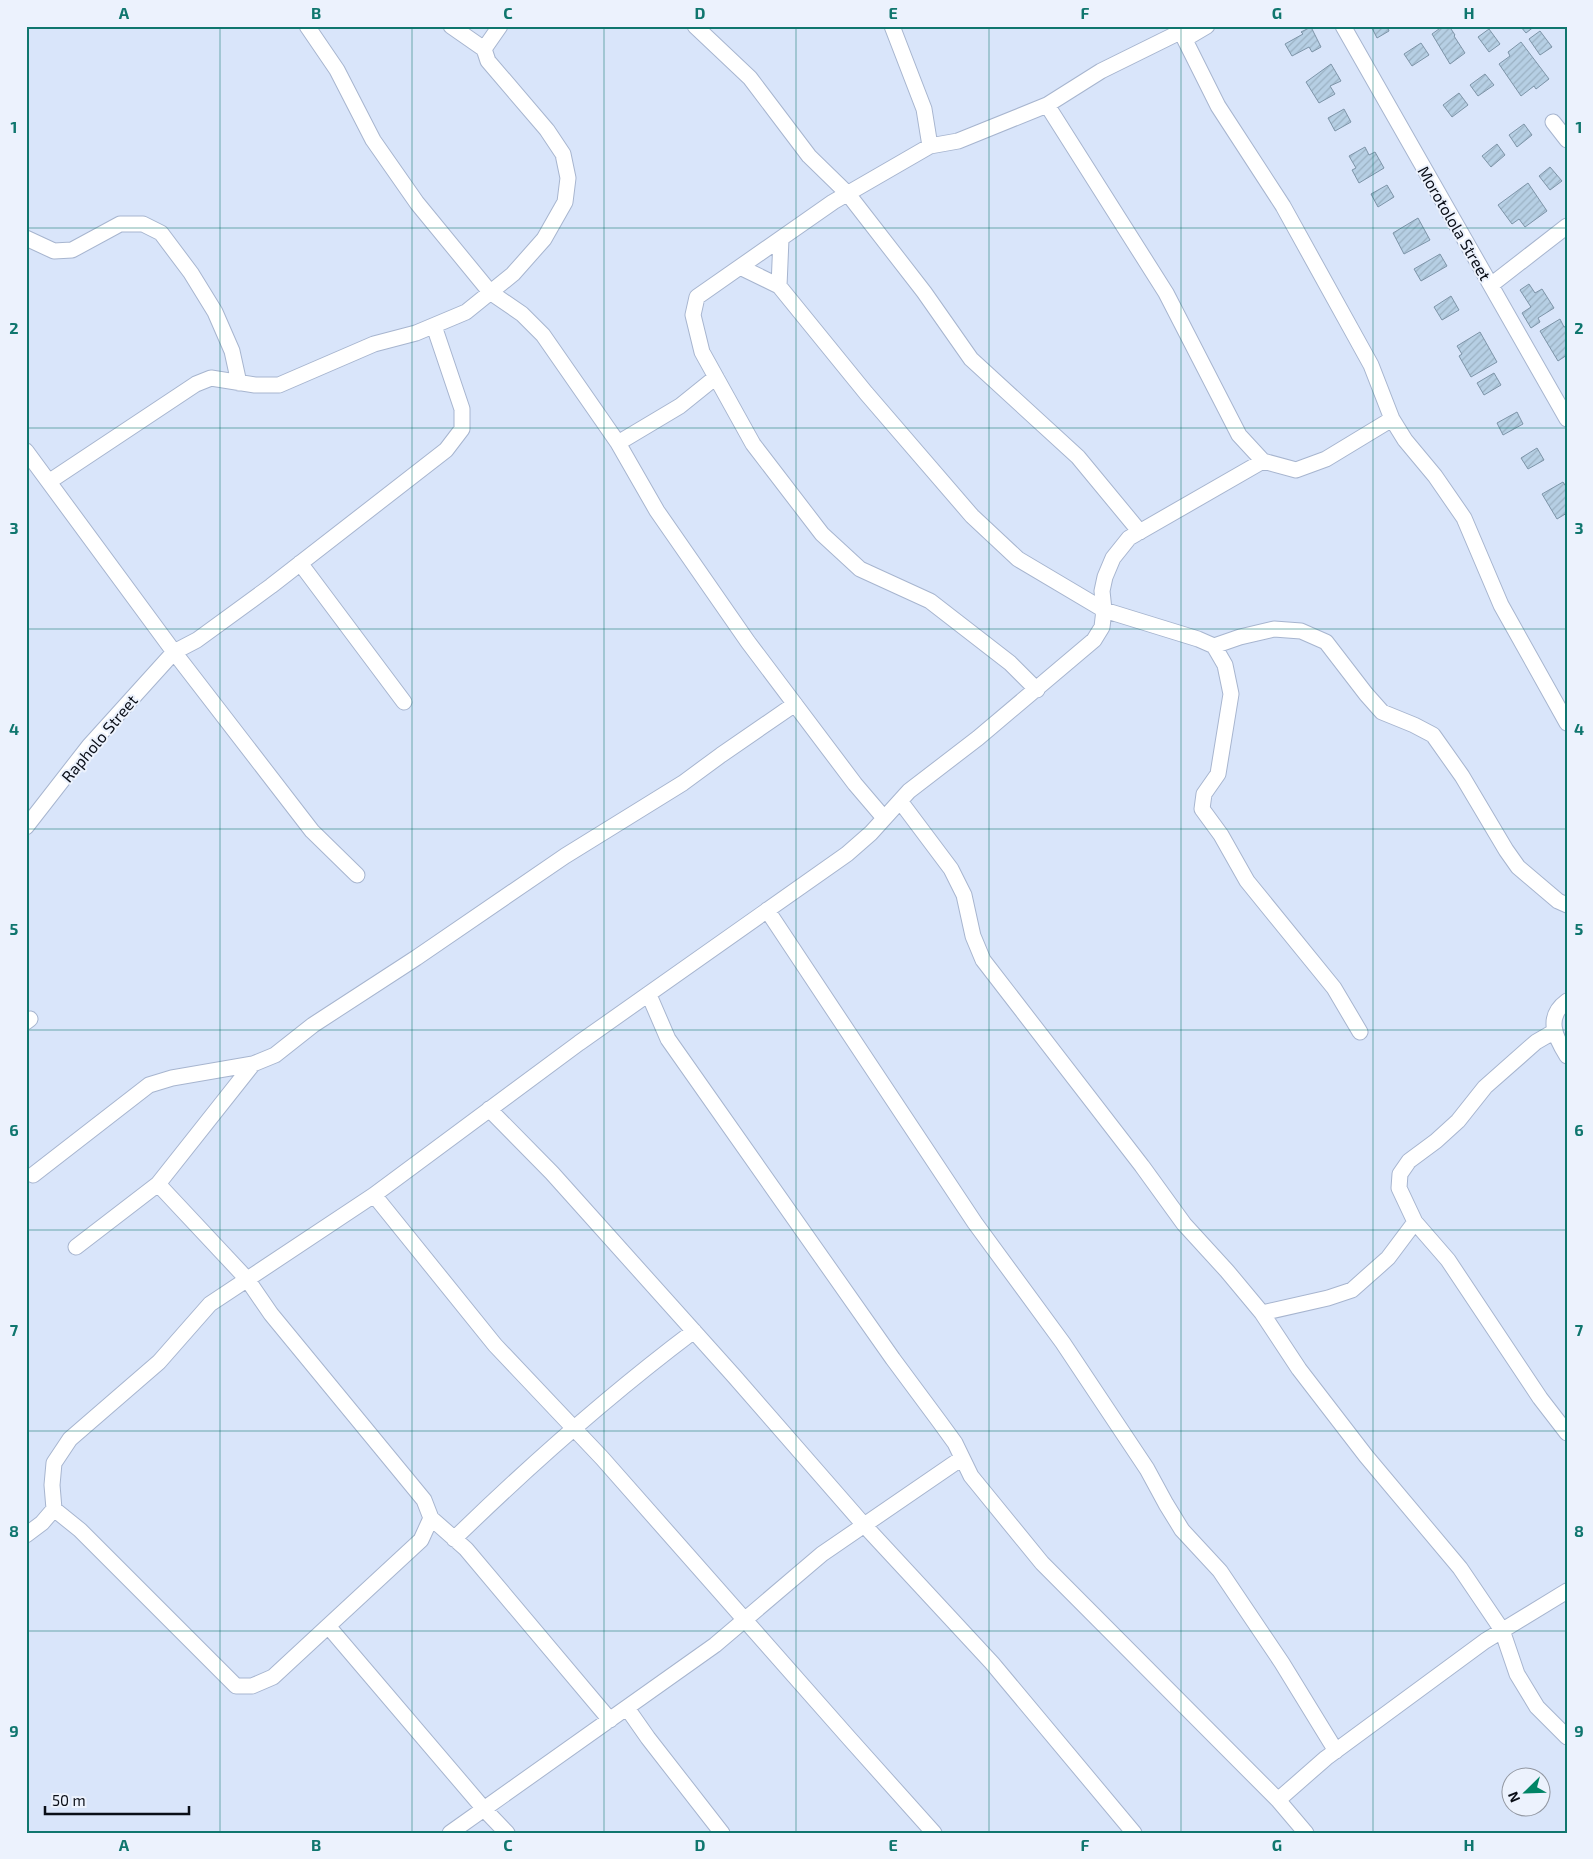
<svg xmlns="http://www.w3.org/2000/svg" width="1593" height="1859" viewBox="0 0 1593 1859" font-family="'Exo 2',sans-serif">
  <defs>
    <pattern id="building-hatch" width="6" height="6" patternUnits="userSpaceOnUse" patternTransform="scale(1.25)"><rect width="6" height="6" fill="#b6cfe4"/><path d="M-1 1l2-2M0 6l6-6M5 7l2-2" fill="none" stroke="#9bb1c3"/></pattern>
  </defs>
  <rect width="100%" height="100%" fill="#d9e5fa"/>
  <path fill="url(#building-hatch)" stroke="#7d94a8" d="M1371 26H1387L1389 31 1377 38Z
    M1443 26H1449L1455 35 1454 36 1465 53 1450 64 1432 34Z
    M1520 26H1535L1526 33Z
    M1311 27 1321 47 1312 52 1309 47 1292 56 1285 44 1303 34 1301 32Z
    M1489 29 1500 44 1489 52 1478 37Z
    M1540 31 1552 47 1540 55 1529 39Z
    M1521 42 1549 79 1536 89 1534 86 1521 96 1499 64 1510 56 1508 52Z
    M1421 43 1429 55 1412 66 1404 54Z
    M1331 64 1341 81 1330 86 1335 94 1319 103 1306 82Z
    M1485 74 1494 85 1478 96 1470 85Z
    M1459 93 1468 105 1452 117 1443 105Z
    M1344 109 1351 122 1335 131 1328 118Z
    M1524 124 1532 135 1517 147 1509 135Z
    M1497 144 1505 155 1491 167 1482 156Z
    M1365 147 1369 155 1375 152 1384 168 1359 183 1352 170 1356 168 1349 156Z
    M1550 167 1562 181 1550 190 1539 176Z
    M1528 183 1547 211 1525 227 1519 219 1512 224 1498 205Z
    M1387 185 1394 197 1378 207 1371 194Z
    M1418 218 1430 240 1404 254 1393 233Z
    M1440 254 1447 266 1421 281 1414 269Z
    M1529 284 1535 293 1542 289 1554 308 1538 318 1540 322 1531 328 1522 313 1531 307 1520 290Z
    M1451 296 1459 310 1442 320 1434 307Z
    M1560 319 1564 327 1567 326V355L1558 361 1540 331Z
    M1480 332 1497 362 1471 377 1459 356 1462 354 1457 346Z
    M1494 373 1501 385 1484 395 1477 383Z
    M1517 412 1523 424 1503 435 1497 423Z
    M1537 448 1544 460 1528 469 1521 458Z
    M1563 482 1567 488V513L1557 519 1542 494Z"/>
  <g fill="none" stroke-linecap="round" stroke-linejoin="round">
    <g stroke="#a7b5cf" stroke-width="17">
      <path id="street" d="M307 26 337 70 373 140 417 203 490 292 522 314 543 335 618 443 657 511 748 642 855 784 884 818
        M451 26 484 49
        M695 26 750 78 809 156 848 194 924 292 971 359 1078 457 1140 532
        M892 26 924 109 930 146
        M1343 26 1567 419
        M1185 39 1207 26
        M1047 105 1166 293 1239 435 1263 461 1296 470 1326 459 1392 419 1371 365 1283 206 1218 106 1178 26
        M1553 122 1567 140
        M26 238 54 251 72 250 120 224H143L161 233 191 273 215 312 232 351 239 383
        M740 267 779 286 866 393 972 516 1018 559 1104 610 1198 639 1214 646 1225 665 1231 694 1218 774 1204 794 1202 809 1221 835 1247 881 1334 988 1360 1032
        M1491 285 1567 226
        M779 286 781 239
        M1392 419 1405 440 1435 476 1464 518 1501 605 1567 723
        M618 443 680 406 716 377
        M26 451 174 652 312 831 357 875
        M50 481 196 384 211 378 255 385H279L374 344 416 333 466 312 513 274 544 239 565 202 568 178 563 154 547 130 488 61 484 49 500 26
        M300 563 404 702
        M1214 646 1240 637 1274 629 1301 631 1326 642 1366 694 1382 712 1414 725 1433 735 1462 776 1506 850 1518 867 1558 901 1567 905
        M1037 690 1010 663 930 601 860 569 822 534 753 444 702 352 693 315 697 297 833 202 930 146 958 141 1047 105 1101 71 1180 32
        M900 801 951 869 964 895 973 936 983 960 1142 1166 1184 1224 1227 1271 1262 1313 1299 1369 1366 1456 1460 1568 1502 1630 1517 1674 1537 1707 1567 1737
        M26 827 89 746 174 652 197 640 271 586 446 450 462 429V409L434 326
        M767 910 975 1223 1063 1343 1147 1469 1166 1504 1182 1530 1220 1571 1282 1663 1336 1751
        M649 995 668 1039 893 1359 939 1421 955 1443 971 1476 1042 1563 1278 1800 1306 1833
        M1567 1001C1545 1017 1555 1037 1567 1056
        M26 1022 30 1019
        M1555 1031 1536 1042 1485 1087 1458 1121 1436 1141 1409 1161 1400 1174 1399 1188 1415 1222 1448 1260 1540 1398 1567 1433
        M489 1109 552 1173 734 1376 864 1525 992 1663 1134 1833
        M33 1175 149 1085 172 1078 253 1064 275 1055 313 1025 416 958 565 856 683 783 721 755 795 704
        M374 1195 495 1345 602 1458 849 1738 934 1833
        M76 1247 158 1184 253 1064
        M1262 1313 1328 1298 1352 1290 1388 1258 1415 1222
        M54 1509 80 1530 236 1686H252L273 1677 421 1540 431 1518 424 1500 271 1314 247 1279 158 1184
        M431 1518 466 1549 610 1720
        M26 1535 42 1523 54 1509 52 1485 54 1463 70 1439 159 1362 210 1304 374 1195 579 1043 847 854 871 833 909 791 978 738 1094 640 1102 627 1104 610 1102 591 1105 577 1113 558 1129 538 1263 461
        M454 1539C530 1465 609 1395 694 1331
        M328 1626 484 1809 507 1833
        M627 1708 648 1738 722 1833
        M1278 1800 1326 1758 1485 1641 1567 1591
        M450 1833 715 1645 822 1554 962 1458"/>
    </g>
    <use href="#street" stroke="#fff" stroke-width="15"/>
  </g>
  <path fill="none" stroke="#0f766e" stroke-width="1" stroke-opacity="0.55" d="M220 26V1833M412 26V1833M604 26V1833M796 26V1833M989 26V1833M1181 26V1833M1373 26V1833M26 228H1567M26 428H1567M26 629H1567M26 829H1567M26 1030H1567M26 1230H1567M26 1431H1567M26 1631H1567"/>
  <g text-anchor="middle" dominant-baseline="central" stroke-width="4" stroke-linejoin="round" paint-order="stroke">
    <g font-size="16" fill="#0a0e17" stroke="#ecf2fd">
      <text transform="translate(1455 223) rotate(60)">Morotolola Street</text>
      <text transform="translate(99 738) rotate(-50)">Rapholo Street</text>
    </g>
  </g>
  <rect width="1593" height="1859" fill="none" stroke="#ecf2fd" stroke-width="55"/>
  <g transform="translate(1526 1792) rotate(247)"><circle r="24" fill="#ecf2fd" stroke="#9297a1"/>
  <path d="M0-4L9 19L0 12L-9 19Z" fill="#008466"/>
  <text y="-8" font-size="14" font-weight="bold" text-anchor="middle" fill="#0a0e17">N</text>
  </g>
  <path d="M45 1806v8h144v-8" fill="none" stroke="#0a0e17" stroke-width="2.5"/>
  <text x="52" y="1806" font-size="15" fill="#0a0e17" stroke="#ecf2fd" stroke-width="4" paint-order="stroke">50 m</text>
  <rect x="28" y="28" width="1538" height="1804" fill="none" stroke="#0f766e" stroke-width="2"/>
  <g font-size="16" text-anchor="middle" font-weight="bold" fill="#0f766e">
    <text x="124" y="19">A</text>
    <text x="316" y="19">B</text>
    <text x="508" y="19">C</text>
    <text x="700" y="19">D</text>
    <text x="893" y="19">E</text>
    <text x="1085" y="19">F</text>
    <text x="1277" y="19">G</text>
    <text x="1469" y="19">H</text>
    <text x="14" y="133">1</text>
    <text x="1579" y="133">1</text>
    <text x="14" y="334">2</text>
    <text x="1579" y="334">2</text>
    <text x="14" y="534">3</text>
    <text x="1579" y="534">3</text>
    <text x="14" y="735">4</text>
    <text x="1579" y="735">4</text>
    <text x="14" y="935">5</text>
    <text x="1579" y="935">5</text>
    <text x="14" y="1136">6</text>
    <text x="1579" y="1136">6</text>
    <text x="14" y="1336">7</text>
    <text x="1579" y="1336">7</text>
    <text x="14" y="1537">8</text>
    <text x="1579" y="1537">8</text>
    <text x="14" y="1737">9</text>
    <text x="1579" y="1737">9</text>
    <text x="124" y="1851">A</text>
    <text x="316" y="1851">B</text>
    <text x="508" y="1851">C</text>
    <text x="700" y="1851">D</text>
    <text x="893" y="1851">E</text>
    <text x="1085" y="1851">F</text>
    <text x="1277" y="1851">G</text>
    <text x="1469" y="1851">H</text>
  </g>
</svg>
